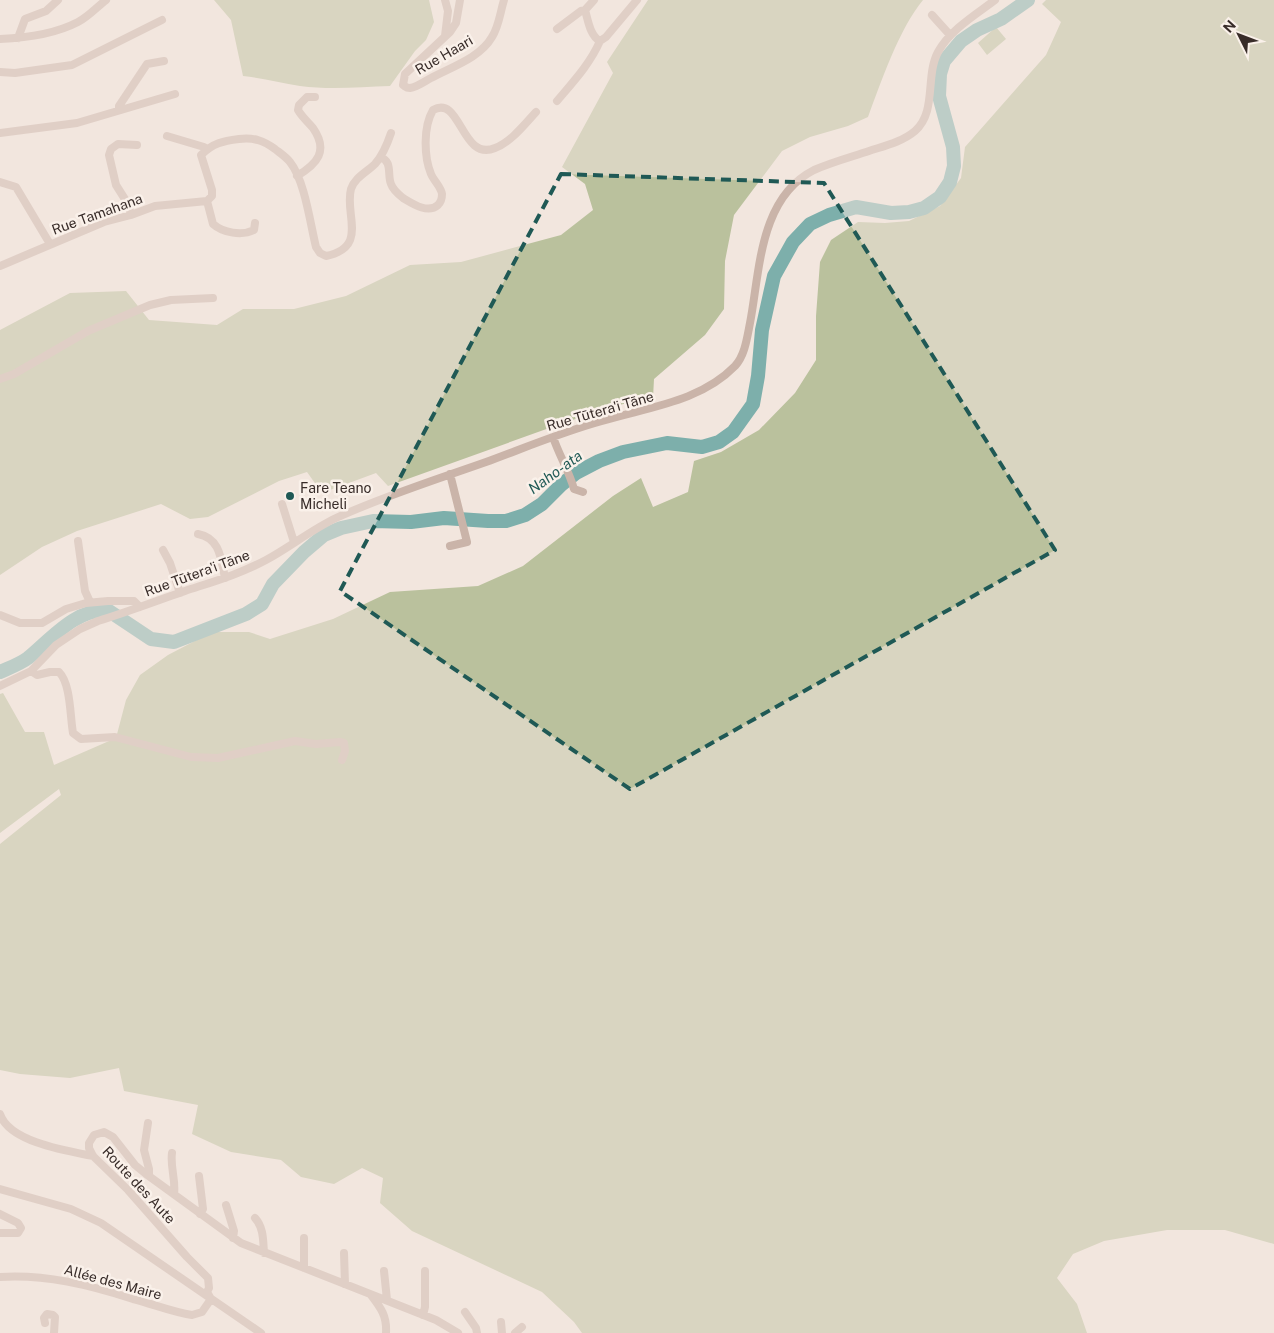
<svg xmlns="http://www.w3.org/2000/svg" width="1274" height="1333" viewBox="0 0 1274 1333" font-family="'Public Sans',sans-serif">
  <rect width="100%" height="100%" fill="#f2e6de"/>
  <path fill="#bac19d" d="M214 0H429L434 22 426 40 415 51 390 86C360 87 330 90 300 86 281 83 263 78 243 76L231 20Z
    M648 0H923C899 29 881 82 868 117L848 126 810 137 782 151 734 215 725 261 724 309 705 335 654 379 653 398 623 404 566 422 388 486 376 473 322 493 307 472 279 481 208 517 190 519 161 504 77 531 42 547 0 575V330L70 293 126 291 149 320 217 325 243 309H294L346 296 410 265 461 262 561 235 593 210 585 184 562 167 613 73 607 62Z
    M1046 0H1274V1244L1225 1230H1167L1104 1241 1073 1254 1057 1278 1077 1304 1087 1333H582L574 1322 542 1292 412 1231 380 1203 383 1178 362 1168 334 1184 301 1177 281 1160 231 1152 192 1134 198 1105 124 1091 119 1068 70 1078 20 1074 0 1070V844L61 795 59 789 0 833V694L3 693 25 732H44L54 765 116 738 126 700 140 675 168 655 212 632H249L270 639 333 619 390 592 478 586 523 566 613 496 641 478 653 507 688 492 694 461 721 452 759 430 795 393 816 360V316L820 262 831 240 858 222 885 223 909 221 940 206 961 178 965 147 1046 55 1061 22 1042 4Z
    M996 27 1006 39 987 55 978 43Z"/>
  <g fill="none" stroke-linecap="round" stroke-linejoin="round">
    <path stroke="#7dafab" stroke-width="14" d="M0 672C9 668 20 664 28 658 49 641 78 606 109 611L151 639 174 642 246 614 262 604 273 584 304 552 324 535 341 528 373 521 411 522 444 518 488 521H506L525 515 542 504 561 485 576 473 599 461 623 452 667 443 702 447 719 442 733 432 753 404 758 376 762 330 774 276 793 242 810 224 829 215 856 207 891 213 909 212 924 208 940 197 950 182 954 166 953 147 939 96 940 74 944 61 961 41 977 30 1001 19 1028 0"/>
    <path stroke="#cab4a9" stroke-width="8" d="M445 0 448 11 445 36
      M460 0 456 23 450 32 405 74 403 85C406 87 406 88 410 88 417 87 425 81 431 78 451 67 480 58 492 37 499 26 500 13 504 0
      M594 0 585 10C588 20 590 36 600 41L606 37 637 0
      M932 15 950 35
      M557 29 581 11 585 10
      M18 38 25 19 46 11 58 0
      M0 39C25 38 55 34 78 22 88 17 97 7 106 0
      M0 72 15 73 72 65 162 20
      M557 101C573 82 590 64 600 41
      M119 110V106L147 64 164 61
      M0 133 77 123 175 94
      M167 136 204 147 207 149
      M380 157C393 161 387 175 391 184 393 190 398 194 403 198 413 204 428 214 438 205 441 202 442 198 442 194 441 187 434 181 431 174 424 157 423 127 433 110 461 94 461 162 495 148 511 142 524 125 536 112
      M297 176C317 164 329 151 313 128 308 122 302 117 298 110L299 105 307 97H315
      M0 182 16 187 50 244
      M131 215 128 204 116 185 109 155 111 149 118 144 137 145
      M255 223 254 230C242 236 223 233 213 224L207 201 212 196V190L201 155C213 143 223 141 239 139 254 137 264 141 275 149 280 153 286 157 290 162 305 181 310 223 316 247L320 253 326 256C369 247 344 214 351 189 355 177 367 172 375 164 383 155 387 145 391 133
      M0 266 104 222 131 215 155 206 207 201
      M0 379 14 374 88 331 150 305 171 300 213 298
      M553 437C559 455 569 471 574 489L583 492
      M282 504 294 542
      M198 534C220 538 221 559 225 578
      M78 541 85 591 90 602
      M450 546 467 542 450 474
      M163 550 170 563 180 593
      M0 615 20 623H42L66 609 86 603 108 601H134L140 607
      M31 671 37 675 50 672H59C71 684 70 717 73 733L81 739 115 737 191 757 218 758 295 741 316 744 340 742 344 743 345 751 342 760
      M0 686 31 671 56 645 80 629 98 621C127 612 156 601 185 591 212 582 240 574 266 560 290 547 311 530 336 518 384 496 435 480 486 462 524 448 562 432 602 421 648 407 700 402 735 366 745 355 747 338 750 323 760 271 759 198 814 170 832 162 851 157 869 151 884 146 902 142 915 131 937 112 925 76 938 52 950 30 975 15 995 0
      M0 1114C9 1142 67 1151 93 1156
      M148 1123 144 1150 149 1169V1176
      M172 1153C170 1167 176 1180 174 1194
      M199 1176 203 1209 200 1214
      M0 1189 71 1209 101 1223 261 1333
      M226 1205 234 1231 233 1238
      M0 1214 18 1223 21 1228 18 1233H0
      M255 1218C264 1228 263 1241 264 1253
      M304 1238V1268
      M344 1253 345 1284
      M384 1271 387 1300
      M0 1277C45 1274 90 1285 133 1299 153 1304 172 1312 192 1315L202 1312 211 1299
      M371 1295C381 1308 387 1316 386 1333
      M211 1299 207 1292 209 1288 208 1278 187 1257 128 1190 93 1156 89 1148V1143L94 1135 104 1132 113 1137 135 1165 146 1174 241 1243 436 1320 458 1333
      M465 1312 476 1328 477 1333
      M423 1315 425 1307V1271
      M501 1322 502 1333
      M45 1323 44 1318 47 1314 53 1315 55 1317 54 1333
      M515 1333 522 1327"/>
  </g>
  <path d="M0 0H1274V1333H0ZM561 174 824 183 1055 550 630 789 340 591Z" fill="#f2e6de" fill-opacity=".55" fill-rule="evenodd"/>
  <path fill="none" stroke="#1f5955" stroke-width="4" stroke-dasharray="10 6" stroke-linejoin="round" d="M561 174 824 183 1055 550 630 789 340 591Z"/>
  <circle fill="#1f5955" stroke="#faf1ea" stroke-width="2" cx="290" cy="496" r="5"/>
  <g text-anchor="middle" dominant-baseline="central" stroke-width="5" stroke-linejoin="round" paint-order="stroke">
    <g font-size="14" fill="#382c29" stroke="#faf1ea">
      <text transform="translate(444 55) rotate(-30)">Rue Haari</text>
      <text transform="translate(97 214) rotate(-20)">Rue Tamahana</text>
      <text transform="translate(600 411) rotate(-16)">Rue Tūtera'i Tāne</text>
      <text transform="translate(197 573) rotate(-20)">Rue Tūtera'i Tāne</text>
      <text transform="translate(139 1185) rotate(47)">Route des Aute</text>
      <text transform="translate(113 1282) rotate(15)">Allée des Maire</text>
    </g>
    <g font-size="14" fill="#382c29" stroke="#faf1ea" text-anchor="start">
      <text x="300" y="488">Fare Teano<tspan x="300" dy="16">Micheli</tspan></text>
    </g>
    <g font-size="15" font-style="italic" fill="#1f5955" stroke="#faf1ea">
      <text transform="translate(555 472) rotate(-36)">Naho-ata</text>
    </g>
  </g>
  <g transform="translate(1239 35) rotate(312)" stroke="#faf1ea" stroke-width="4" paint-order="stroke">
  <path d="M0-4L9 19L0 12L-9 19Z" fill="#382c29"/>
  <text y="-8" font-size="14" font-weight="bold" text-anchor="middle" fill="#382c29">N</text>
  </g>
</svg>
